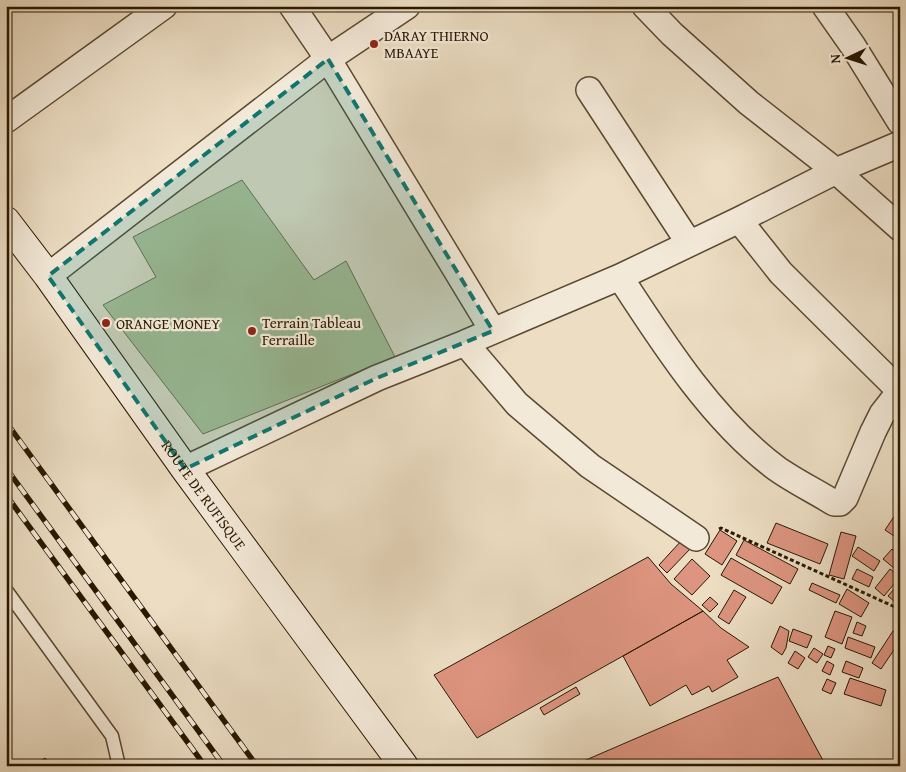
<svg xmlns="http://www.w3.org/2000/svg" width="906" height="772" viewBox="0 0 906 772" font-family="'Gentium Book Plus',serif">
  <rect width="100%" height="100%" fill="#ecddc3"/>
  <filter id="stains"><feTurbulence type="fractalNoise" baseFrequency=".004" numOctaves="4"/><feColorMatrix values="0 0 0 0 .2 0 0 0 0 .09 0 0 0 0 .02 0 0 0 .5 -.17"/></filter>
  <radialGradient id="worn" r=".72"><stop offset=".6" stop-color="#630" stop-opacity="0"/><stop offset="1" stop-color="#630" stop-opacity=".3"/></radialGradient>
  <path fill="#b6c195" stroke="#706c4b" d="M242 180 314 280 346 261 395 357 203 434 103 305 156 277 133 237Z"/>
  <path fill="#dd9480" stroke="#291801" d="M895 515 900 518V540L885 530Z
    M776 523 828 544 820 564 767 543Z
    M720 530 737 541 722 565 705 554Z
    M841 532 856 536 844 579 829 575Z
    M682 540 691 548 667 573 659 565Z
    M744 540 798 569 790 584 736 555Z
    M858 547 880 561 874 571 852 556Z
    M892 549 900 556V573L883 559Z
    M648 557 671 584 703 611 477 738 434 675Z
    M731 558 782 587 772 604 721 575Z
    M692 559 710 576 692 595 674 579Z
    M857 569 873 577 869 587 852 579Z
    M890 569 900 577 884 596 875 588Z
    M900 582V606L888 596Z
    M812 583 840 595 836 603 809 590Z
    M847 589 869 603 861 617 839 604Z
    M734 590 746 597 729 624 718 617Z
    M710 597 718 604 710 612 702 605Z
    M703 611 721 628 749 647 727 660 738 677 712 692 709 686 692 695 686 685 650 706 623 656Z
    M835 611 852 617 842 644 825 637Z
    M857 622 866 626 862 636 853 633Z
    M780 626 789 631 786 648 782 655 771 647Z
    M793 629 812 636 807 648 789 641Z
    M893 631 900 636V641L881 669 872 663Z
    M848 637 875 647 871 658 845 648Z
    M828 646 835 649 831 658 824 655Z
    M814 648 823 654 817 663 808 657Z
    M795 651 805 658 798 669 788 663Z
    M827 661 834 665 830 675 822 671Z
    M846 661 863 668 859 678 842 672Z
    M778 677 826 766H572Z
    M850 678 886 690 881 706 844 694Z
    M827 679 836 683 831 694 822 690Z
    M576 687 580 694 544 715 540 708Z
    M45 758 53 766H33Z"/>
  <g fill="none" stroke-linecap="round" stroke-linejoin="round">
    <g stroke="#5a4932" stroke-width="15">
      <path id="lane" d="M6 590 112 736 119 766"/>
    </g>
    <g stroke="#5a4932" stroke-width="28">
      <path id="street" d="M292 6 328 59 493 331
        M645 6 672 34 749 103 836 171 900 228
        M825 6 853 46 900 122
        M589 90 689 243
        M6 120 164 6
        M739 220 781 273 900 391
        M48 276 328 59 407 6
        M620 277C663 343 712 420 776 468 794 481 815 491 834 503H840L845 498 873 432 882 414 900 391
        M465 343 517 404 590 466 696 538
        M185 469 377 378 465 343 620 277 739 220 836 171 900 144"/>
    </g>
    <g stroke="#291801" stroke-width="30">
      <g id="secondary">
        <path id="s1" d="M6 221 48 276 185 469 404 766"/>
      </g>
    </g>
    <path stroke="#291801" stroke-width="3" stroke-dasharray="4 2.5" stroke-linecap="butt" d="M719 529 721 528 895 607 900 611"/>
    <use href="#lane" stroke="#f3e9d8" stroke-width="12"/>
    <use href="#street" stroke="#f3e9d8" stroke-width="25"/>
    <use href="#secondary" stroke="#f3e9d8" stroke-width="28"/>
    <g stroke="#291801" stroke-width="5.5">
      <path id="rail" d="M6 422 257 766
        M6 468 224 766
        M6 495 205 766"/>
    </g>
    <use href="#rail" stroke="#f3e9d8" stroke-width="4" stroke-dasharray="11" stroke-linecap="butt"/>
  </g>
  <path fill="#0f766e" fill-opacity="0.2" stroke="#0f766e" stroke-width="4" stroke-dasharray="10 6" stroke-linejoin="round" d="M328 59 493 331 377 378 185 469 48 276Z"/>
  <g fill="#8f2418" stroke="#f3e9d8" stroke-width="2">
    <circle cx="374" cy="44" r="5"/>
    <circle cx="106" cy="323" r="5"/>
    <circle cx="252" cy="331" r="5"/>
  </g>
  <g text-anchor="middle" dominant-baseline="central" stroke-width="4.5" stroke-linejoin="round" paint-order="stroke">
    <g font-size="15" fill="#291801" stroke="#f3e9d8" text-anchor="start">
      <text x="384" y="35">DARAY THIERNO<tspan x="384" dy="17">MBAAYE</tspan></text>
      <text x="262" y="322">Terrain Tableau<tspan x="262" dy="17">Ferraille</tspan></text>
      <text x="116" y="323">ORANGE MONEY</text>
    </g>
    <g font-size="15" fill="#291801" stroke="#f3e9d8">
      <text stroke="none"><textPath href="#s1" startOffset="338">ROUTE DE RUFISQUE</textPath></text>
    </g>
  </g>
  <rect width="906" height="772" fill="none" stroke="#ecddc3" stroke-width="25"/>
  <rect x="8" y="8" width="891" height="757" fill="none" stroke="#291801" stroke-width="2.5"/>
  <rect x="12" y="12" width="881" height="747" fill="none" stroke="#291801"/>
  <g transform="translate(848 58) rotate(266)" stroke="#f3e9d8" stroke-width="4" paint-order="stroke">
  <path d="M0-4L9 19L0 12L-9 19Z" fill="#291801"/>
  <text y="-8" font-size="14" font-weight="bold" text-anchor="middle" fill="#291801">N</text>
  </g>
  <rect width="100%" height="100%" filter="url(#stains)"/>
  <rect width="100%" height="100%" fill="url(#worn)"/>
</svg>
